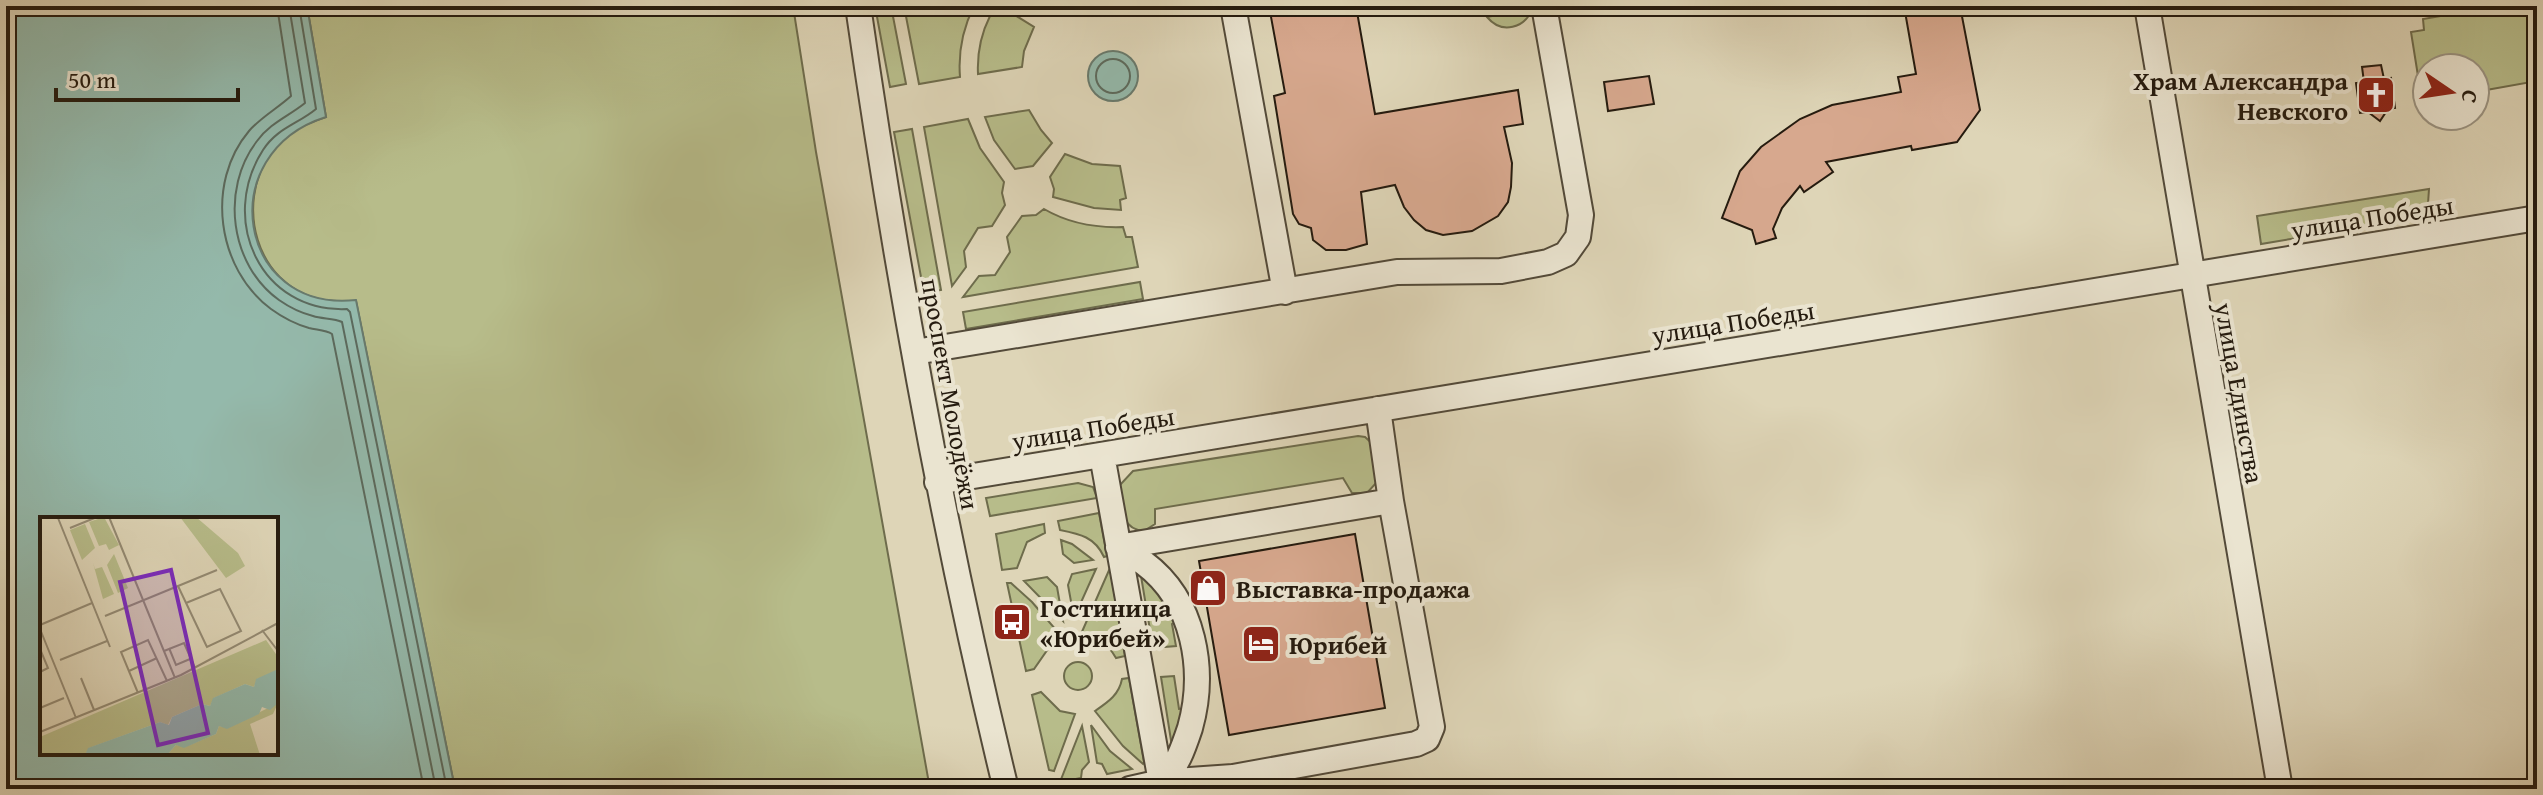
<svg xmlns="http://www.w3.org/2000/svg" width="2543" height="795" viewBox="0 0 2543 795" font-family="'Gentium Book Plus',serif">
  <rect width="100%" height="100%" fill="#ded5b7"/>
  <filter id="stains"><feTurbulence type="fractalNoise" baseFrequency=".0025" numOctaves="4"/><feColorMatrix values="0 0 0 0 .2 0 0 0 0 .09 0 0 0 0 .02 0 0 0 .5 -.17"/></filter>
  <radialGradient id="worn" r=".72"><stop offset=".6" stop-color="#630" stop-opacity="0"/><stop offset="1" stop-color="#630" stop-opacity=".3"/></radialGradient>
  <path fill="#b7bc8a" stroke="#6e6c4c" stroke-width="2" d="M307 6H793L816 152 930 789H455L356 301C344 301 332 302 319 299 256 284 235 205 270 154 283 134 304 124 326 117Z
    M875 6H891L906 84 890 87Z
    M904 6H974C963 28 958 52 960 77L919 84Z
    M1501 6H1514L1515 11 1533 8C1525 28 1502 35 1487 17L1502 14Z
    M2499 6H2537V81L2475 92V68H2427V100L2422 101 2411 32 2424 30 2423 19Z
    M1010 12 1034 27 1024 51 1022 67 978 74C977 54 981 34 990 16H1000Z
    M1029 110 1041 130 1052 143 1033 166 1015 169 994 140 985 117Z
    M968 119 980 148 1004 182 1002 193 1005 205 992 226 978 228 964 251 966 267 952 286 924 127Z
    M912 129 941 290 924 293 894 132Z
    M1065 154 1092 164 1120 166 1126 198 1120 200 1121 210 1094 208 1053 197 1054 189 1050 177Z
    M2429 189 2428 204 2415 218 2261 244 2257 216Z
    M1044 209C1068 223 1096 228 1123 227L1126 237H1132L1138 267 963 297 979 276 995 275 1010 252 1007 237 1022 216 1036 215Z
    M1140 282 1143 299 966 329 963 312Z
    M1358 436 1365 437 1376 447 1377 482 1367 493H1352L1343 478 1155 509V524L1144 531C1119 529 1122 505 1119 486L1133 471Z
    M1078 483 1093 487 1097 498 990 516 986 498Z
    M1099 513 1107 556 1104 557C1095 537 1080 534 1060 530L1058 521Z
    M1044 524 1045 533 1027 542 1017 568 1002 570 996 534Z
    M1061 540 1072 544 1093 560 1074 563 1063 554Z
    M1110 568 1125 656 1116 658C1108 644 1098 636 1081 634Z
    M1096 569 1074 618 1068 585 1072 574Z
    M1140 570 1154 585 1176 622 1172 624 1176 646 1153 648Z
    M1047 577 1057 587 1063 621 1024 581Z
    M1007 583H1011L1032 602 1063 638 1048 649 1034 669 1026 671Z
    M1064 676a14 14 0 1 1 28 0a14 14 0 1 1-28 0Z
    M1174 676 1179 709 1189 708 1173 753 1161 677Z
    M1129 678 1144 762 1143 764 1123 746 1095 711C1108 702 1119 695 1122 679Z
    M1041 692 1060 711 1075 714 1054 771 1049 770 1032 695Z
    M1091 725 1110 751 1132 769 1107 774 1102 764 1097 763Z
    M1082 726 1089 762 1082 770 1081 778 1060 782Z"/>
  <path fill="#94b9ab" stroke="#687a6d" stroke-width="2" fill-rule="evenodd" d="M6 6H307L326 117C212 153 237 313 356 300L455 789H6ZM42 519H276V753H42Z
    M1088 76a25 25 0 1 1 50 0a25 25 0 1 1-50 0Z"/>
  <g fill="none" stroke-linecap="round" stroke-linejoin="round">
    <path stroke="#5c6a5d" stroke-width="2" d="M277 6 291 96C278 108 261 117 249 131 205 183 217 269 271 309 282 317 295 324 309 328 317 330 326 330 332 334L424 789
      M289 6 305 103C289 116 270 123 257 141 220 189 230 265 279 300 289 307 301 313 313 316 322 319 334 318 342 322L436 789
      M299 6 316 109C298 124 277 128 263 150 218 220 261 313 347 309L350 312 447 789
      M1096 76a17 17 0 1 1 34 0a17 17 0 1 1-34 0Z"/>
  </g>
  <path fill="#d7a88e" stroke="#251b0f" stroke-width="2" d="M1269 6H1356L1375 114 1518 90 1523 124 1504 127 1512 163 1511 187 1508 202 1498 216 1472 231 1443 235 1426 230 1414 220 1404 207 1395 185 1361 192 1367 244 1346 250H1326L1313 240 1311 228 1299 224 1293 214 1274 96 1285 93Z
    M1904 6H1960L1980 110 1957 142 1912 150 1911 146 1826 162 1833 172 1804 192 1800 186 1782 208 1773 229 1776 238 1756 244 1752 230 1722 218 1740 171 1761 147 1800 119 1832 105 1901 92 1898 77 1916 74Z
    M2381 65 2384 79 2391 78 2395 108 2388 109 2380 121 2368 112 2360 113 2356 83 2364 82 2362 67Z
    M1649 76 1654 104 1608 111 1604 82Z
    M1355 534 1385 708 1229 735 1199 561Z"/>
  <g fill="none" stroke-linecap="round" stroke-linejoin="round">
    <g stroke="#534a39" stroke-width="28">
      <path id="minor" d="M858 6C896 269 943 531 1006 789
        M1233 6 1285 292
        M2147 6 2280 789
        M915 352 1397 272 1501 271 1548 262 1566 254 1578 237 1581 215 1544 6
        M1102 455 1161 782
        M937 482 2537 218
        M1118 547 1391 501
        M1118 547C1127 552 1136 557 1144 563 1195 601 1206 671 1190 728 1183 749 1177 767 1161 782
        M1130 789 1161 782 1233 777 1416 744 1427 739 1432 727 1391 501 1378 409"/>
    </g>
    <use href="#minor" stroke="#eae4d0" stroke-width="24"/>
  </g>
  <defs>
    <g id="church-square" transform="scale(2)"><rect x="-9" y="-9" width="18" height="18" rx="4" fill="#8f2418" stroke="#eae4d0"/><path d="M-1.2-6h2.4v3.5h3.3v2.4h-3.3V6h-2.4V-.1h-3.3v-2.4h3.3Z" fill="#fff"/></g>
    <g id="shop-square" transform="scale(2)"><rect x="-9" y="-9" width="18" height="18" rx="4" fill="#8f2418" stroke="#eae4d0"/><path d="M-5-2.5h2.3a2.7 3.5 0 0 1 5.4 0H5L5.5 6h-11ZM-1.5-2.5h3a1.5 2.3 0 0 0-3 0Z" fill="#fff"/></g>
    <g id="bus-square" transform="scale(2)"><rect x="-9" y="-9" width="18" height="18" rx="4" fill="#8f2418" stroke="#eae4d0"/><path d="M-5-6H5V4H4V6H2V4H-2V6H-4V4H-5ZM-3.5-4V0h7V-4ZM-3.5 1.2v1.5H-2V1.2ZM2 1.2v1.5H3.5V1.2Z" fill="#fff"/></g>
    <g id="hotel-square" transform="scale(2)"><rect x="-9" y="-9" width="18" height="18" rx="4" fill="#8f2418" stroke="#eae4d0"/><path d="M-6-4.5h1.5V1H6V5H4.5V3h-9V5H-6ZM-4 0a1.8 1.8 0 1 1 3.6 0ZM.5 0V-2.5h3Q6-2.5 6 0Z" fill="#fff"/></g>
  </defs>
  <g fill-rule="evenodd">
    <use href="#church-square" x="2376" y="95"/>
    <use href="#shop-square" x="1208" y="588"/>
    <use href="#bus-square" x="1012" y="622"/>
    <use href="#hotel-square" x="1261" y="644"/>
  </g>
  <g text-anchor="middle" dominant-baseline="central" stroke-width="8" stroke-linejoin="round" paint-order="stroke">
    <g font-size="26" font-weight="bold" fill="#251b0f" stroke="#eae4d0" text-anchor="start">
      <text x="2348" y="80" text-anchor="end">Храм Александра<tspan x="2348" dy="30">Невского</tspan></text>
      <text x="1236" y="588">Выставка-продажа</text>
      <text x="1040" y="607">Гостиница<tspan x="1040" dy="30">«Юрибей»</tspan></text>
      <text x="1289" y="644">Юрибей</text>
    </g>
    <g font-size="26" fill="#251b0f" stroke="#eae4d0">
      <text transform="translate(2372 217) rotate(-9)">улица Победы</text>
      <text transform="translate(1733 322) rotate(-9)">улица Победы</text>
      <text transform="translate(2240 393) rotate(80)">улица Единства</text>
      <text transform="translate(951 394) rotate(80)">проспект Молодёжи</text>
      <text transform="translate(1093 428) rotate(-9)">улица Победы</text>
    </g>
  </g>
  <g transform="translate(40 517)">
    <rect width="238" height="238" fill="#ded5b7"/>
    <path d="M64 0 79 28 69 33 66 27 59 29 49 5ZM140 0H156L198 36 205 49 186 61ZM45 7 55 31 42 43 30 13ZM74 37 88 71 78 76 67 48ZM53 46 55 52 62 50 74 77 63 82ZM226 123 238 140V155L217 162 214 170 205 167 174 181 170 189 162 187 132 200 128 208 120 205 49 231 45 238H0V220ZM238 186 233 197 210 207 220 238H127L136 228 145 230 176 217 179 209 188 211Z" fill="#b7bc8a"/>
    <path d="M236 153 238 186 230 193 222 190 219 197 187 212 179 209 176 217 144 231 136 228 127 238H45L48 231 120 205 129 208 132 200 162 187 170 189 173 181 205 167 214 170 216 162Z" fill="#94b9ab"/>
    <path fill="none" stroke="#948b74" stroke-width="2" d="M69 0 135 161M18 1 70 130M30 11 57 0M138 69 166 128 167 130 201 114 180 72 146 86M65 99 177 53M0 108 52 86M0 112 36 201M222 113 238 134M129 131 136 148 150 142M0 132 8 151 0 155M124 134 144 126 155 151M20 143 67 124M89 154 117 141M41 161 54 193M98 176 81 135 108 123 127 164M0 191 24 181M0 215 141 158 238 106"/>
    <path fill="#7b2cbf" fill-opacity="0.15" stroke="#7b2cbf" stroke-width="4" d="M131 53 168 216 118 228 80 65Z"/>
    <rect width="238" height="238" fill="none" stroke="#251b0f" stroke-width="4"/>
  </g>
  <rect width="2543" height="795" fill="none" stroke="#ded5b7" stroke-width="32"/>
  <rect x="8" y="8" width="2527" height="779" fill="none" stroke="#251b0f" stroke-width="4"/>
  <rect x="16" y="16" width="2511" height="763" fill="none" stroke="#251b0f" stroke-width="2"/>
  <g transform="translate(2451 92) rotate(103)"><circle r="38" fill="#eae4d0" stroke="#9b9483" stroke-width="2"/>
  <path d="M0-6L14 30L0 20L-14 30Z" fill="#8f2418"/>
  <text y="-12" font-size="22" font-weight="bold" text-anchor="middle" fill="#251b0f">С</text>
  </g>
  <path d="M56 88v12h182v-12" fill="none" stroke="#251b0f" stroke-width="4"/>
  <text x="68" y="88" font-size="24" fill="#251b0f" stroke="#eae4d0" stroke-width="6" paint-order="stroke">50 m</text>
  <rect width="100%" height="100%" filter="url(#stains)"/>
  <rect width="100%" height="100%" fill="url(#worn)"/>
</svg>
